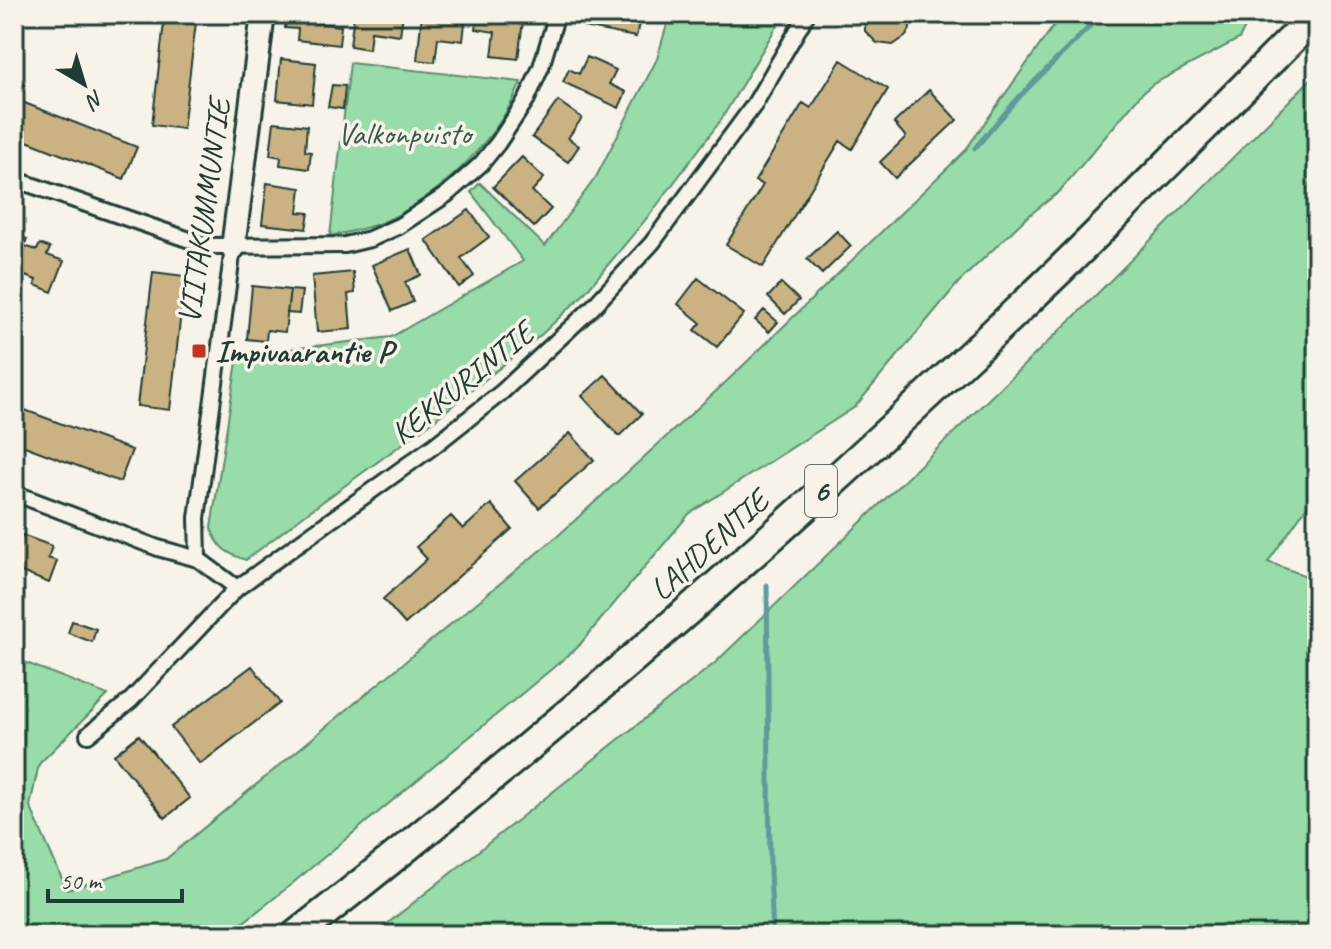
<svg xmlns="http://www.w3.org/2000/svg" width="1331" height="949" viewBox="0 0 1331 949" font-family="Caveat,sans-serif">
  <rect width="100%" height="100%" fill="#f7f3e8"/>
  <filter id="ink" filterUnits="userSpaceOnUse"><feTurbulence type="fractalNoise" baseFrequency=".0125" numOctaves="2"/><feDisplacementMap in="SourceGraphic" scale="16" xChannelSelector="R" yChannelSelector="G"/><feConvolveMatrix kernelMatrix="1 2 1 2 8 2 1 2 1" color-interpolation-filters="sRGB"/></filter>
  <g filter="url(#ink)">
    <path fill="#97dca9" stroke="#5b8c6e" stroke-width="2" d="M670 14H784L721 120 652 212 582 296 542 334 427 426 303 516 246 560C227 554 218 548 211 528L238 355 391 337 523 261 471 192 480 183 545 246 596 177 657 59Z
      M1062 14H1252L1239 39 1153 84 1141 94 1059 192 1027 217 959 282 855 407 689 514 577 648 277 896 227 935H14V658L108 695 39 764 30 806 67 890 166 859 560 534 727 381 964 152Z
      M350 63 521 82C500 137 443 193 390 219 371 228 350 232 330 236Z
      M1317 73V492L1268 562 1317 580V905L1304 935H373L716 662 1082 309Z"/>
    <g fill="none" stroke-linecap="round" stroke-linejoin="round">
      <path stroke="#5f9b9c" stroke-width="5" d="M975 148 1020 96 1102 14
        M767 585 770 870 773 935"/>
    </g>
    <path fill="#cbb282" stroke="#1f3d34" stroke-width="2" d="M14 14H23L16 68H14Z
      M165 14H197L183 129 152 125Z
      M287 14H317L316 23 341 26 339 45 297 40 298 29 285 28Z
      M354 14H403L400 35 371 31 369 49 350 46Z
      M422 14H466L463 41 438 38 435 62 417 60Z
      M587 14H618L640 19 636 37 584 27Z
      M909 14 910 29 906 36 893 45 877 43 865 31V14Z
      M478 15 523 21 518 59 492 56 495 32 476 29Z
      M587 57 616 70 609 84 626 92 619 108 563 82 569 69 579 74Z
      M281 59 316 63 312 104 277 100Z
      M841 60 888 89 852 149 840 141 763 267 726 245 763 185 755 181 803 103 811 108Z
      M332 85 345 86 343 109 328 107Z
      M929 90 957 120 895 178 880 162 906 137 894 123Z
      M558 101 582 118 568 138 579 146 568 162 532 137Z
      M22 102 137 147 124 179 14 136V122Z
      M274 122 307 126 305 151 311 152 309 169 280 165 281 157 270 155Z
      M522 157 544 178 532 191 551 209 534 227 493 187Z
      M267 183 301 188 298 212 309 213 306 229 262 224Z
      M469 210 489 237 461 258 474 276 459 287 426 240Z
      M837 231 851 246 822 274 807 259Z
      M16 235 27 239 24 246 37 250 40 244 50 248 47 255 64 261 52 292 35 285 36 280 14 272Z
      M410 249 421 275 405 282 413 302 392 311 372 265Z
      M153 272 185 276 170 410 137 406Z
      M353 272 355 293 348 294 351 329 317 332 312 276Z
      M698 278 744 314 717 347 695 330 701 323 678 304Z
      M781 283 799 300 785 314 768 297Z
      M252 286 290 290 285 332 267 330 266 341 247 339Z
      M290 290 302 291 299 314 287 313Z
      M764 310 778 322 769 332 755 320Z
      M605 375 642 414 619 436 582 396Z
      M14 406 132 450 120 482 14 442Z
      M570 433 594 460 539 508 515 481Z
      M491 504 512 529 405 624 383 599 427 559 416 547 451 516 463 529Z
      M22 535 52 546 48 558 57 561 49 583 14 569V556Z
      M72 621 96 629 92 642 68 633Z
      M252 666 280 703 200 764 171 727Z
      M139 735 190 798 165 818 114 755Z"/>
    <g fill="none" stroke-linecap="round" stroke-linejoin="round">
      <g stroke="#1f3d34" stroke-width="20">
        <path id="street" d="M14 179 207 246 345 245 370 239 399 226 446 195 481 164 498 143 527 99 541 67 557 14
          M14 493 158 548 198 559 237 588
          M198 559 197 518 233 248
          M88 735 131 700 237 588 435 445 502 392 592 308 652 243 754 105 807 14"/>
      </g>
      <g stroke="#1f3d34" stroke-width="28">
        <path id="secondary" d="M233 248 263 14"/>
      </g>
      <g stroke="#1f3d34" stroke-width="34">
        <path id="highway" d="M296 935C562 727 818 502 1062 268 1148 184 1232 99 1317 14"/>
      </g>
      <use href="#street" stroke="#f7f3e8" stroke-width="14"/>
      <use href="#secondary" stroke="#f7f3e8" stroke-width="22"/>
      <use href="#highway" stroke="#f7f3e8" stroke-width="28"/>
    </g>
  </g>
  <rect fill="#c8321e" stroke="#f7f3e8" stroke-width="3" x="191" y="343" width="16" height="16" rx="4"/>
  <g text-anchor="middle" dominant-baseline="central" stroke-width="7" stroke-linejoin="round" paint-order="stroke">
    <rect fill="#f7f3e8" stroke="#60746a" stroke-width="2" x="805" y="465" width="32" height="52" rx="6"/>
    <g font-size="30" font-weight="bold" fill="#1f3d34">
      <text x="821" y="491">6</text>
    </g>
    <g font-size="32" fill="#375d4b" stroke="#f7f3e8">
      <text x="404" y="133">Valkonpuisto</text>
    </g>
    <g font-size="32" fill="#1f3d34" stroke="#f7f3e8">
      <text transform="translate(204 211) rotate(-82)">VIITAKUMMUNTIE</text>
      <text transform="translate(462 383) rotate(-39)">KEKKURINTIE</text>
      <text transform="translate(709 545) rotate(-42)">LAHDENTIE</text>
    </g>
    <g font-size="32" font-weight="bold" fill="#1f3d34" stroke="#f7f3e8" text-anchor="start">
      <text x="215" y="351">Impivaarantie P</text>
    </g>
  </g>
  <rect width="1331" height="949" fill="none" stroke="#f7f3e8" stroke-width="48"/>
  <rect x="24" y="24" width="1283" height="901" fill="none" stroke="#1f3d34" stroke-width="3" filter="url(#ink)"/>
  <g transform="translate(84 84) rotate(142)" stroke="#f7f3e8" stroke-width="6" paint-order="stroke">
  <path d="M0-6L14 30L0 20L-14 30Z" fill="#1f3d34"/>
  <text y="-12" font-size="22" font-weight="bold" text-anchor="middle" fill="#1f3d34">N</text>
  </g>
  <path d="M48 889v12h134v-12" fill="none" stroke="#1f3d34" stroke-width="4"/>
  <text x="60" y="889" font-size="24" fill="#1f3d34" stroke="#f7f3e8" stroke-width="6" paint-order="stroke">50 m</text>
</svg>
